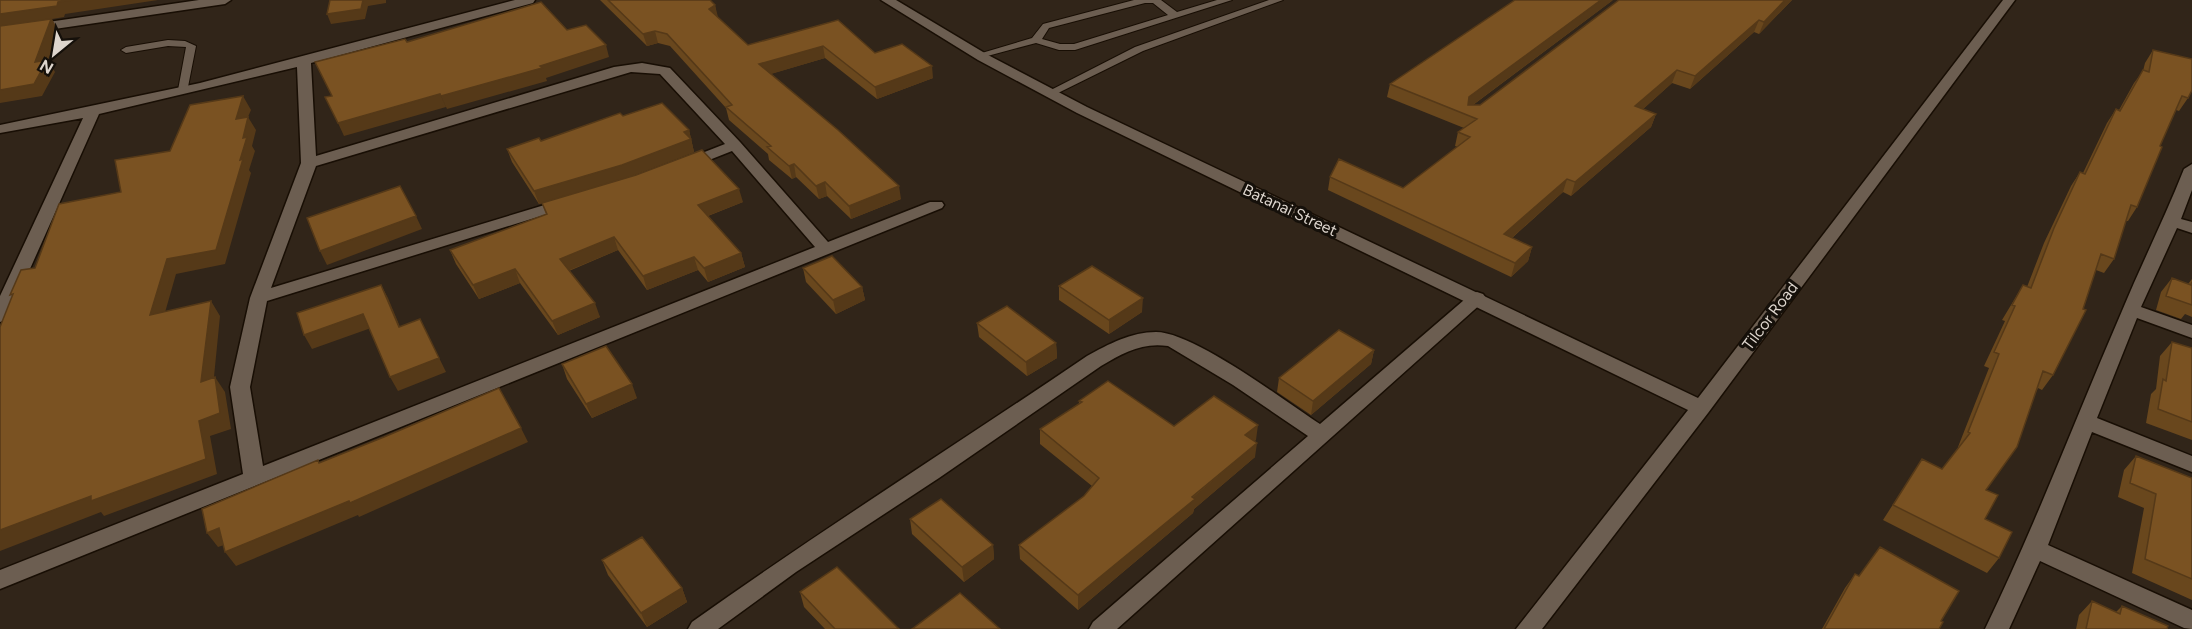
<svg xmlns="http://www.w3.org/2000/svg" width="2192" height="629" viewBox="0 0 2192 629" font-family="Figtree,sans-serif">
  <rect width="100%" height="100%" fill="#312519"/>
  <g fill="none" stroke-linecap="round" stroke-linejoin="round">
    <g stroke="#180e04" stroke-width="2">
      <path id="service" d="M1134 0H1161L1177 12 1217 0H1232L1075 50H1059L1036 43 980 58 975 55 1032 38 1043 24ZM1145 3H1153L1168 15 1074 44H1060L1042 39 1049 28Z
        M1269 0H1283L1143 51 1054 95 1050 96 1045 93 1135 47Z
        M168 40 185 41 196 46 187 92H179L178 90 186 47 168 46 126 53 121 50 126 47Z"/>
    </g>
    <g stroke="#180e04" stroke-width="3">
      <path id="minor" d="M199 0H231L225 4 0 37V29Z
        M515 0H535L533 3 311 63 316 156 614 67 642 63 670 68 740 142 828 242 930 202H942L944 205 942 208 0 589V570L243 474 230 387 250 298 301 163 297 67 99 114 9 316 6 320 0 322V296L83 118 0 133V125L200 83ZM631 72 660 74 725 144 679 162 676 165 679 168H689L732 151 815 247 263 466 250 387 267 301 573 206 575 203 573 200H561L271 288 316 166Z
        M2192 164V190L2181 219 2192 222V233L2177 228 2141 307 2192 325V338L2137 318 2097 418 2192 456V472L2092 432 2048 545 2192 610V629L2184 628 2040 561 2009 629H1985C2036 524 2076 417 2122 311 2142 263 2165 217 2184 169Z
        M1477 292 1483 294 1486 298 1483 302 1117 629H1089L1093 622 1308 436 1233 385 1168 346C1142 342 1123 353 1101 366L939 478 796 572 718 629H688L692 622C821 530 956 445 1087 356 1109 344 1131 332 1156 332 1194 332 1286 402 1320 424L1471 294Z"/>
    </g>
    <g stroke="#180e04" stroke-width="3">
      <path id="tertiary" d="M881 0H896L988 55 1087 107 1698 398 2003 0H2015L1708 413 1542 629H1516L1688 410 1077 113 978 60Z"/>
    </g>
    <use href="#service" fill="#6c5e51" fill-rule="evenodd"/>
    <use href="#minor" fill="#6c5e51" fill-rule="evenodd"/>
    <use href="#tertiary" fill="#6c5e51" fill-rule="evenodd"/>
  </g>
  <path fill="#69471d" d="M600 0H710L715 5 717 17 748 45 838 20 875 53 933 78 877 99 825 58 770 74 901 199 851 219 827 196 819 199 796 177 792 179 769 160 768 154 729 120 726 108 670 46 658 43 647 46Z
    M1613 0 1473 105H1480L1619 0H1792L1759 34 1754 32 1690 89 1672 83 1643 109 1656 114 1651 127 1571 196 1563 192 1512 238 1532 247 1528 261 1511 277 1328 190 1330 177 1403 188 1458 147 1455 146 1458 132 1464 128 1387 97 1390 84Z
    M2153 50 2188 98 2179 111 2176 110 2160 146 2137 207 2128 221H2126L2114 259 2104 273 2096 270 2053 375 2042 390 2038 388 1986 490 1985 519 1999 558 1987 573 1883 520 1922 459 1942 469 1959 448 1958 447 1989 368 1984 366 2005 321 2002 320 2023 285 2027 287 2044 243 2071 186 2080 172 2083 173 2107 123 2116 109 2119 110 2134 83 2143 71 2145 63Z
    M623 116 689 130 694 152 629 177 743 202 708 216 741 253 745 267 708 282 698 270 647 290 618 250 569 271 600 317 558 335 520 283 479 299 456 264 450 250 546 215 542 203 539 204 512 162 507 149 541 141Z
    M803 268 862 287 865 300 836 314 806 282Z
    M2172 278 2188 284 2192 279V317L2185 314 2181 319 2156 310 2161 292Z
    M1059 286 1142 312 1109 334 1059 300Z
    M977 323 1056 343 1057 358 1027 376 979 337Z
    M2172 342 2192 348V440L2146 423 2151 394 2156 389 2160 356Z
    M1374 350 1371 364 1311 415 1277 392 1279 378Z
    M562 364 637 398 592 418 567 379Z
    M1079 401 1174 426 1256 440 1254 441 1255 457 1194 509 1193 513 1078 610 1020 559 1019 545 1084 496 1092 486 1040 444V429L1079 404Z
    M2136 456 2192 478V600L2132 573 2144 508 2118 497 2124 470Z
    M910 519 993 545 994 559 964 582 912 534Z
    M602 560 682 588 687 602 647 627 608 575Z
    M1855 574 1941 621 1939 629H1822L1845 588Z
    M800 592 899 629H825L804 607Z
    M2092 601 2116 612 2122 606 2167 629H2076L2079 615Z"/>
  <path fill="#553918" d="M73 0H158L65 14 64 17 52 19 59 31 48 60 55 72 42 96 0 103V14L58 2Z
    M363 0H386V3L368 6 365 19 331 24 327 14Z
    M1601 0H1613L1466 110 1469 97Z
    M1785 0H1792L1759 34 1764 22Z
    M715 5 718 17 711 21 709 9Z
    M1759 20 1754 32 1690 89 1695 76Z
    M655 31 658 43 647 46 643 34Z
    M606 45 609 57 546 78 547 81 447 109 441 96Z
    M823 46 825 58 761 77 759 64Z
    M932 66 933 78 877 99 875 87Z
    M1677 70 1672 83 1631 120 1635 106Z
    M440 94 446 107 344 136 338 123Z
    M243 96 251 110 248 117 256 130 252 146 255 151 249 170 251 173 225 264 176 274 160 330 150 315 167 259 240 160 236 119Z
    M1656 114 1651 127 1571 196 1575 182Z
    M689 130 694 152 626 178 539 204 534 191Z
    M794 164 796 177 792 179 789 166Z
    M1567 179 1563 192 1500 248 1504 234Z
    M825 182 827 196 819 199 816 186Z
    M899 186 901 199 851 219 849 206Z
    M739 189 743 202 702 218 698 205Z
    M416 216 422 229 327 265 320 251Z
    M614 237 618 250 565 272 560 259Z
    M1532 247 1528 261 1511 277 1515 263Z
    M741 253 745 267 708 282 704 268Z
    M694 257 698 270 647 290 643 276Z
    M515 269 520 283 479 299 473 285Z
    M381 285 388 298 406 341 399 327Z
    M862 287 865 300 836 314 833 300Z
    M1143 298 1142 312 1109 334V320Z
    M211 301 220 316 212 397 201 382Z
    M595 303 600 317 558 335 552 321Z
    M363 314 371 328 312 349 304 335Z
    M420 319 446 372 398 391 390 377Z
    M1056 343 1057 358 1027 376 1026 362Z
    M1374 350 1371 364 1311 415 1313 401Z
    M215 377 225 392 231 429 210 436 217 474 104 516 101 512 0 551V530L199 421Z
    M632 384 637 398 592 418 586 404Z
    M1258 425 1256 440 1244 449 1245 435Z
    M521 428 528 442 359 517 358 515 236 566 225 552Z
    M1257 443 1255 457 1194 509 1193 513 1078 610V595Z
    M219 528 230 543 218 547 207 533Z
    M993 545 994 559 964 582 962 567Z
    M682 588 687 602 647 627 641 613Z"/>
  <path fill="#7a5222" stroke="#553918" stroke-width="1.5" d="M0 0H73L58 2 57 6 0 14Z
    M330 0H363L361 9 327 14Z
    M608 0H710L715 5 709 9 748 45 838 20 875 53 902 44 932 66 875 87 823 46 759 64 838 130 899 186 849 206 825 182 816 186 794 164 789 166 767 147 771 146 726 107 732 105 667 34 655 31 643 34Z
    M1515 0H1601L1469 97 1468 105H1480L1619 0H1785L1764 22 1759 20 1695 76 1677 70 1635 106 1656 114 1575 182 1567 179 1504 234 1532 247 1515 263 1330 177 1339 159 1403 188 1470 137 1458 132 1477 119 1390 84Z
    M541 2 567 30 586 25 606 45 540 66 542 68 441 96 440 94 338 123 325 97 332 96 315 62 405 39 407 42Z
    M51 19 35 62 47 60 34 84 0 90V26Z
    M2153 50 2192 59V90L2188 98 2182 96 2160 146 2162 147 2137 207 2131 205 2114 259 2101 254 2083 309 2086 310 2053 375 2043 371 2017 447 1986 490 1998 495 1985 519 2012 532 1999 558 1893 505 1922 459 1942 469 1970 433 1968 432 1999 354 1994 352 2015 306 2012 305 2023 285 2031 288 2054 228 2080 172 2085 174 2116 109 2120 111 2143 70 2149 72Z
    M243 96 236 119 248 117 243 138 247 137 240 160 243 159 216 250 167 259 150 315 211 301 201 382 215 377 220 413 199 421 206 459 91 501V496L0 530V327L13 294 10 295 21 270 35 268 59 204 121 192 115 160 170 151 190 105Z
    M662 103 689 130 684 132 691 139 622 165 534 191 507 149 539 138 541 141 620 113 623 116Z
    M702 150 739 189 698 205 741 253 704 268 694 257 643 276 614 237 560 259 595 303 552 321 515 269 473 285 450 250 547 214 542 203 636 175Z
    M400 186 416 216 320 251 307 218Z
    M832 256 862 287 833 300 803 268Z
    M1092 266 1143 298 1109 320 1059 286Z
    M2172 278 2191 285 2192 282V305L2166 296Z
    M381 285 399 327 420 319 439 358 390 377 363 314 304 335 297 313Z
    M1007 306 1056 343 1026 362 977 323Z
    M1339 330 1374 350 1313 401 1279 378Z
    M2172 342 2192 348V422L2158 409 2163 379 2166 381Z
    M606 346 632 384 586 404 562 364Z
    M1108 381 1174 426 1214 396 1258 425 1245 435 1257 443 1192 497 1195 499 1078 595 1019 545 1084 496 1099 478 1040 429 1082 402 1079 401Z
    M499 388 521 428 350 503 349 501 225 552 219 528 207 533 202 509 318 460 319 463 384 437Z
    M2136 456 2192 478V579L2145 559 2156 494 2130 483Z
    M941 499 993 545 962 567 910 519Z
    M642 537 682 588 641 613 602 560Z
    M1880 547 1959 591 1941 621 1943 622 1939 629H1824L1855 574 1859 576Z
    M837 567 899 629H835L800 592Z
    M960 593 1000 629H912Z
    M2092 601 2120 614 2122 606 2168 626 2167 629H2086Z"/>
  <g text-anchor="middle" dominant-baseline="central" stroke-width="6" stroke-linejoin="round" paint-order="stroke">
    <g font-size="16" fill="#ded6ce" stroke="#15100a">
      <text transform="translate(1290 210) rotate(25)">Batanai Street</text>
      <text transform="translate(1770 316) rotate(-53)">Tilcor Road</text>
    </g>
  </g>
  <g transform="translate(54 54) rotate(210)" stroke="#15100a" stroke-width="4.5" paint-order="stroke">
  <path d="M0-4.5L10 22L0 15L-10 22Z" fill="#ded6ce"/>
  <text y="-9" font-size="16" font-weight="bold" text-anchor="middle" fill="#ded6ce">N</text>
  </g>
</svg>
